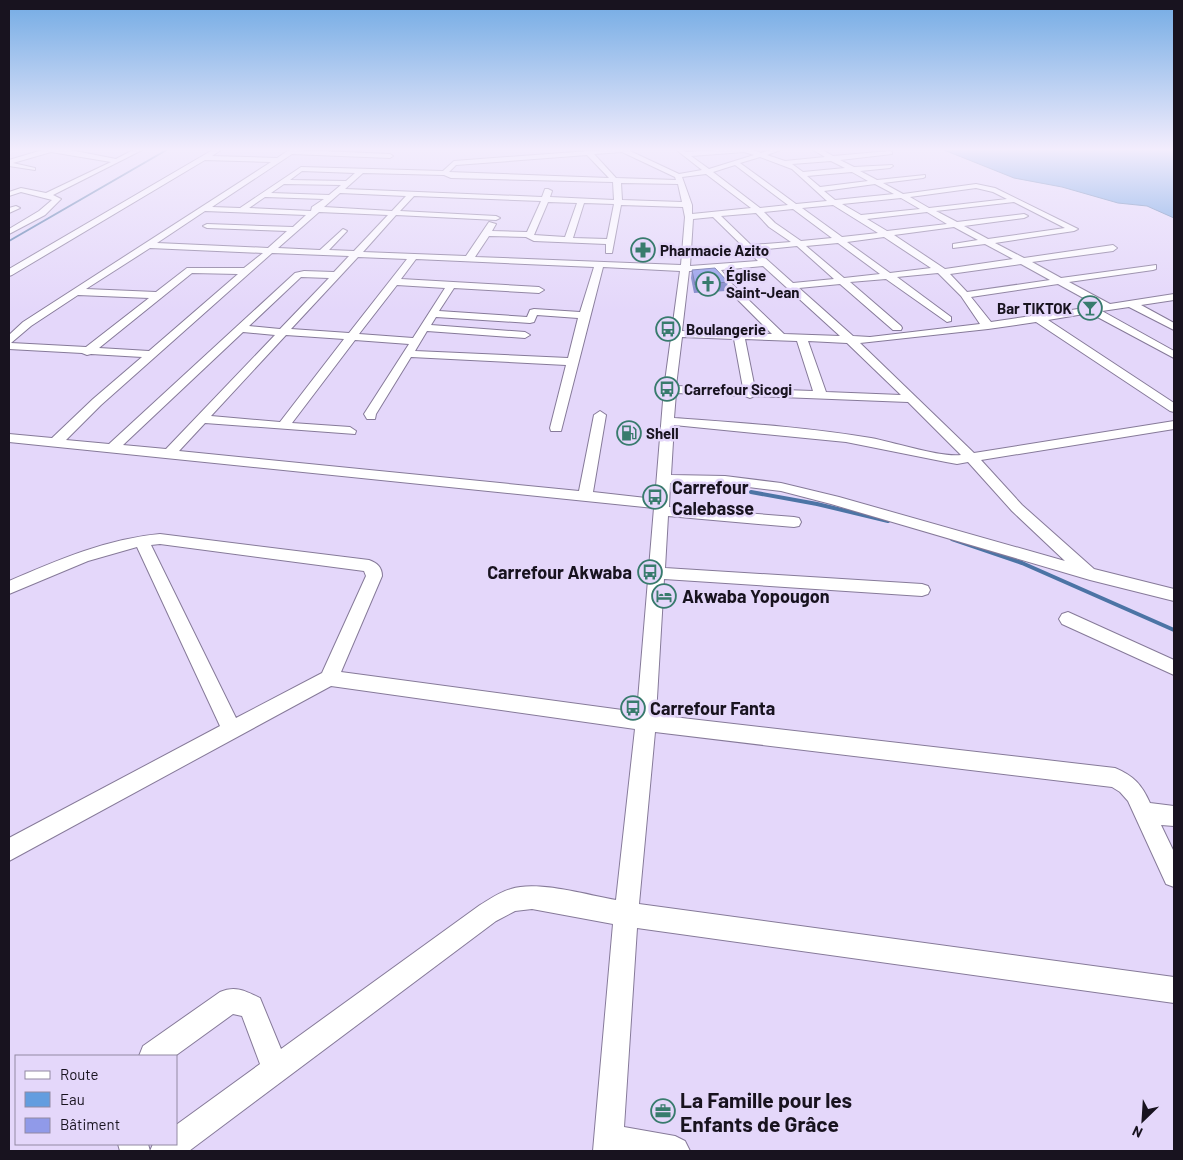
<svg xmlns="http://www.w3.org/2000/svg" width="1183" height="1160" viewBox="0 0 1183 1160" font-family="Barlow,sans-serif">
  <rect width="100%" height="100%" fill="#e4d7fa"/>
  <path fill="#639ddf" stroke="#4c74a5" d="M939 148H1174V218L1147 206 1118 203 1062 187 1014 178Z"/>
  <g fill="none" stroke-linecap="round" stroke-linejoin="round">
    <path stroke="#4c74a5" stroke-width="2" d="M9 241 170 148"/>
    <path stroke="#4c74a5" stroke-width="4" d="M751 492 817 504 888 521
      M952 539 1022 563 1174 630"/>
    <g stroke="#867a99" stroke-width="2">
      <path id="minor" d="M9 148H14L9 151Z
        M49 148H60L116 159 137 148H146L53 195 61 199 45 215 9 234V229L39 211 52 200 21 192 9 196V192L21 188 46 193 111 162 51 152 13 163 35 168V170L9 166V160Z
        M216 148H224L212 156 277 158 292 148H300L298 150 390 154 393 156 390 158 292 154 212 207 240 208 301 167 443 171 454 161 630 148V151L679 174 702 170 674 148H682L686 152 747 148 761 153 775 148H786L767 155 785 161 825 157 810 148H819L833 156 890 151 892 152V154L840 160 854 167 892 165 893 166 890 168 860 171 877 180 925 175V177L923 178 883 183 903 194 976 184 995 188 1078 229 1074 231 995 243 1024 258 1113 245 1117 248 1113 251 1032 262 1061 278 1156 265V269L1153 270 1069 282 1110 304 1174 294V300L1141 305 1174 323V330L1129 307 1102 311 1174 351V358L1090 313 1048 320 1174 403V412L1170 411 1036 322 988 329 860 343 974 453 1174 421V429L981 460 1022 505 1094 569 1174 589V601L1090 580 831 504 781 491 725 484 670 483 669 507 794 517 799 518 801 522 799 526 794 527 668 516 665 568 922 584 928 586 930 590 928 594 922 596 664 579 656 715 1115 768C1134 776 1142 785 1150 803L1174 806V826L1161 825 1174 852V887L1166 884 1128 801 1120 792 1112 787 655 732 639 904 1174 977V1003L637 928 624 1127 675 1136 685 1141 690 1151H593L613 924 532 909 515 911 496 921 189 1151H150L153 1144H176V1125L260 1064 242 1016 233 1014 175 1056H139L143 1046 220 992C235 985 246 991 260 998L281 1049 480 905C490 899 500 892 511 889 537 880 587 895 616 900L635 729 331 686 9 861V838L220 726 137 547 88 561 9 594V581C58 560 106 539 160 534L369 560C377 563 382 567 382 576L341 672 637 712 654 508 9 442V434L52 438 93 399 142 357 91 354 87 355 82 353 9 349V335L23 322 271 162 205 160 12 275 9 276V269ZM622 152 675 177 676 180 616 178 594 154ZM744 152 754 155 709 169 691 156ZM587 155 609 178 449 172 456 165ZM760 157 792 169 827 201 796 204 740 163ZM831 161 845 168 803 172 792 164ZM735 165 788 205 760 208 713 172ZM302 171 355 173 346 181 290 180ZM852 172 868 181 820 187 807 176ZM363 173 444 175 451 178 613 182 614 200 550 197 552 191 548 189H545L542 197 345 189ZM706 174 751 208 692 214V205L682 177ZM621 183 678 184 682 202 622 200ZM284 184 341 185 329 195 271 193ZM875 184 894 194 835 200 824 191ZM976 188 993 192 1007 199 929 208 910 197ZM340 193 406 196 392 211 324 207ZM414 196 541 201 527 232 492 231 496 224 489 222 466 256 363 252 396 215 496 220 500 218 496 216 400 211ZM265 197 324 199 312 207 311 211 249 208ZM901 198 920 209 861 215 842 204ZM548 202 577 203 565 237 534 235ZM1014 202 1065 228 988 239 964 226 1024 218 1028 216 1024 214 957 222 936 211ZM584 203 614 204 607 239 573 238ZM621 205 683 207 685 217 681 265 475 257 489 236 526 237 534 241 606 244V253H612ZM833 205 878 233 842 237 802 208ZM793 209 832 238 801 241 775 223 764 212ZM205 211 306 215 293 227 207 224 203 226 207 228 287 231 268 248 157 243ZM319 212 388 215 354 251 329 250 347 231 343 229 320 250 278 248ZM927 212 947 224 887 231 867 219ZM756 213 769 227 791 242 751 245 721 216ZM713 217 758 261 690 266 693 219ZM954 227 978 240 953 244V248L985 244 1013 259 945 269 894 235ZM884 237 931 268 890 273 847 242ZM838 243 880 274 844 278 806 246ZM797 246 834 279 793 283 756 250ZM150 248 263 253 244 268H187L156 292 86 289ZM272 253 349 256 334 272 304 271 295 273 109 444 66 440 101 405ZM358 257 407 259 349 333 291 329ZM416 259 594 267 580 312 534 309 530 310 527 317 439 311 454 288 539 293 544 290 539 287 401 279ZM1021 264 1050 280 967 292 950 274ZM763 266 840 336 784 334 732 284 721 270ZM603 267 680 271 664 389 655 499 593 492 606 415 600 411 594 415 579 491 179 451 205 423 355 434 356 431 350 427 292 423 355 340 409 344 364 414 367 419H375L376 414 411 357 566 365 550 428 551 431H561ZM689 271H712L726 288 772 334 682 331ZM192 273 238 274 149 351 99 348ZM938 273 961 296 980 324 870 337 853 336 799 288 840 284 893 330H901L902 328 901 326 850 282 886 279 947 322 951 321V317L897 277ZM301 277 329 278 280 329 249 326ZM1058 284 1098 306 991 322 971 297ZM397 285 445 288 413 338 359 334ZM78 295 149 298 86 347 11 343 31 326ZM537 315 578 318 568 358 415 351 427 331 525 338 530 335 525 332 431 325 436 317 530 323 534 322ZM243 332 275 335 166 449 123 445ZM286 335 344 339 280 422 211 416ZM682 337 734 339 743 388 676 386ZM745 339 797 341 813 391 755 389ZM808 341 847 343 901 395 826 392ZM676 393 745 396 750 398 755 396 908 402 961 455C942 458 893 442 871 438 806 427 740 423 674 418ZM674 425 846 442 946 462 957 464 968 462 1012 511 1065 561 839 497 781 483 725 476 671 475ZM160 544 364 571 366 576 322 673 236 718 151 545Z
        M16 206 20 208 9 213V208Z
        M1068 612 1174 660V675L1062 624 1059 619 1062 614Z
        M118 1144H148L150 1151H120Z"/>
    </g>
    <use href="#minor" fill="#fff" fill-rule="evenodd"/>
  </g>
  <path fill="#7c84c8" d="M692 270 728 282 726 291 694 293 691 278Z"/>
  <path fill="#909ae9" stroke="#656ca3" d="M715 268 728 282 695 285 692 270Z"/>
  <linearGradient id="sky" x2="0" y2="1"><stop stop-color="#73abe4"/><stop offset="0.48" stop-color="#f3edfd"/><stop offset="1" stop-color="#f3edfd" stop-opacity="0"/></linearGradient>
  <rect width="1183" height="311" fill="url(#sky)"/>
  <defs>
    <g id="pharmacy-ring" transform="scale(1.25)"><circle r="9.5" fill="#e4d7fa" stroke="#387b6d" stroke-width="1.5"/><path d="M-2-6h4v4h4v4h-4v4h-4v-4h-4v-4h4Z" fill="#387b6d"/></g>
    <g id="church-ring" transform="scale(1.25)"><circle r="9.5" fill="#e4d7fa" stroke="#387b6d" stroke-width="1.5"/><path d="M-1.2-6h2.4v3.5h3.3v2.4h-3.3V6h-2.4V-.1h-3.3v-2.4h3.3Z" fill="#387b6d"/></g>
    <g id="bar-ring" transform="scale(1.25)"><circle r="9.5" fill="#e4d7fa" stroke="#387b6d" stroke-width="1.5"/><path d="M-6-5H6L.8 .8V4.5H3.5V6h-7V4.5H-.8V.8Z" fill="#387b6d"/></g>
    <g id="bus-ring" transform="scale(1.25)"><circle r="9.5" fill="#e4d7fa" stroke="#387b6d" stroke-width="1.5"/><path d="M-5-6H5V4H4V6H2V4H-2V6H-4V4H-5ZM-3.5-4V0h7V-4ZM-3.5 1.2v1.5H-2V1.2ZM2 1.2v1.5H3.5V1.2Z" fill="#387b6d"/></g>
    <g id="fuel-ring" transform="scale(1.25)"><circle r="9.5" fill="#e4d7fa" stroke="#387b6d" stroke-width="1.5"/><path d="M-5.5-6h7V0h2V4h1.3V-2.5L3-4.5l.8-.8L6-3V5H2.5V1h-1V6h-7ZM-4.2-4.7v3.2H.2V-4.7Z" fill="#387b6d"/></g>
    <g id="hotel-ring" transform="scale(1.25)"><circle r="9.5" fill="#e4d7fa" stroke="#387b6d" stroke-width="1.5"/><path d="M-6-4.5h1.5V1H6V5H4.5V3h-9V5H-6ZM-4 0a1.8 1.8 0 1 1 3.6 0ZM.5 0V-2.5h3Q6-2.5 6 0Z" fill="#387b6d"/></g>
    <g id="office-ring" transform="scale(1.25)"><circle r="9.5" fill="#e4d7fa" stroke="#387b6d" stroke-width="1.5"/><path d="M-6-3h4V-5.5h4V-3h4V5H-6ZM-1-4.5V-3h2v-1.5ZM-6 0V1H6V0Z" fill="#387b6d"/></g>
  </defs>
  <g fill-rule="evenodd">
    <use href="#pharmacy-ring" x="643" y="250"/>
    <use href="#church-ring" x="708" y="284"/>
    <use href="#bar-ring" x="1090" y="308"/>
    <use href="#bus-ring" x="668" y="329"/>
    <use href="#bus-ring" x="667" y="389"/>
    <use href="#fuel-ring" x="629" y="433"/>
    <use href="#bus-ring" x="655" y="497"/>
    <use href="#bus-ring" x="650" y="572"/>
    <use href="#hotel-ring" x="664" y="596"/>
    <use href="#bus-ring" x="633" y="708"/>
    <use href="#office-ring" x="663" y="1111"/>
  </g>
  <g text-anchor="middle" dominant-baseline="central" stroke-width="5" stroke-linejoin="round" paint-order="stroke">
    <g font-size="15" font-weight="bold" fill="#18131f" stroke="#e4d7fa" text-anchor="start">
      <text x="660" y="250">Pharmacie Azito</text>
      <text x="726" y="275">Église<tspan x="726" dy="17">Saint-Jean</tspan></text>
      <text x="1072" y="308" text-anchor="end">Bar TIKTOK</text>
      <text x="686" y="329">Boulangerie</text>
      <text x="684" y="389">Carrefour Sicogi</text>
      <text x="646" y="433">Shell</text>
    </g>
    <g font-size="18" font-weight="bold" fill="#18131f" stroke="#e4d7fa" text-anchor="start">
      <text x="672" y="487">Carrefour<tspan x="672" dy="21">Calebasse</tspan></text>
      <text x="632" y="572" text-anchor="end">Carrefour Akwaba</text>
      <text x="682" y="596">Akwaba Yopougon</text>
      <text x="650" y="708">Carrefour Fanta</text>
    </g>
    <g font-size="21" font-weight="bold" fill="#18131f" stroke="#e4d7fa" text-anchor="start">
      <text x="680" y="1099">La Famille pour les<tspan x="680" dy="24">Enfants de Grâce</tspan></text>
    </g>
  </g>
  <rect width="1183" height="1160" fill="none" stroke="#18131f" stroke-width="20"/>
  <rect x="15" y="1055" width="162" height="90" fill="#e4d7fa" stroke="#9289a2"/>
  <rect x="25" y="1071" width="25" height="8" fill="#ffffff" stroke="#9289a2"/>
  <text x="60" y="1080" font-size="15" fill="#18131f">Route</text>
  <rect x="25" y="1092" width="25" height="15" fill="#639ddf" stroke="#9289a2"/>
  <text x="60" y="1105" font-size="15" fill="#18131f">Eau</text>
  <rect x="25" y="1118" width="25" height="15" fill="#909ae9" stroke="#9289a2"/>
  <text x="60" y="1130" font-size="15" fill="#18131f">Bâtiment</text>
  <g transform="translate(1143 1120) rotate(205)" stroke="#e4d7fa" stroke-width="4" paint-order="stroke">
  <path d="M0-4L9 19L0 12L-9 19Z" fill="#18131f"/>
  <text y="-8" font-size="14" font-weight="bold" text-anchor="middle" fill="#18131f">N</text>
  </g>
</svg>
